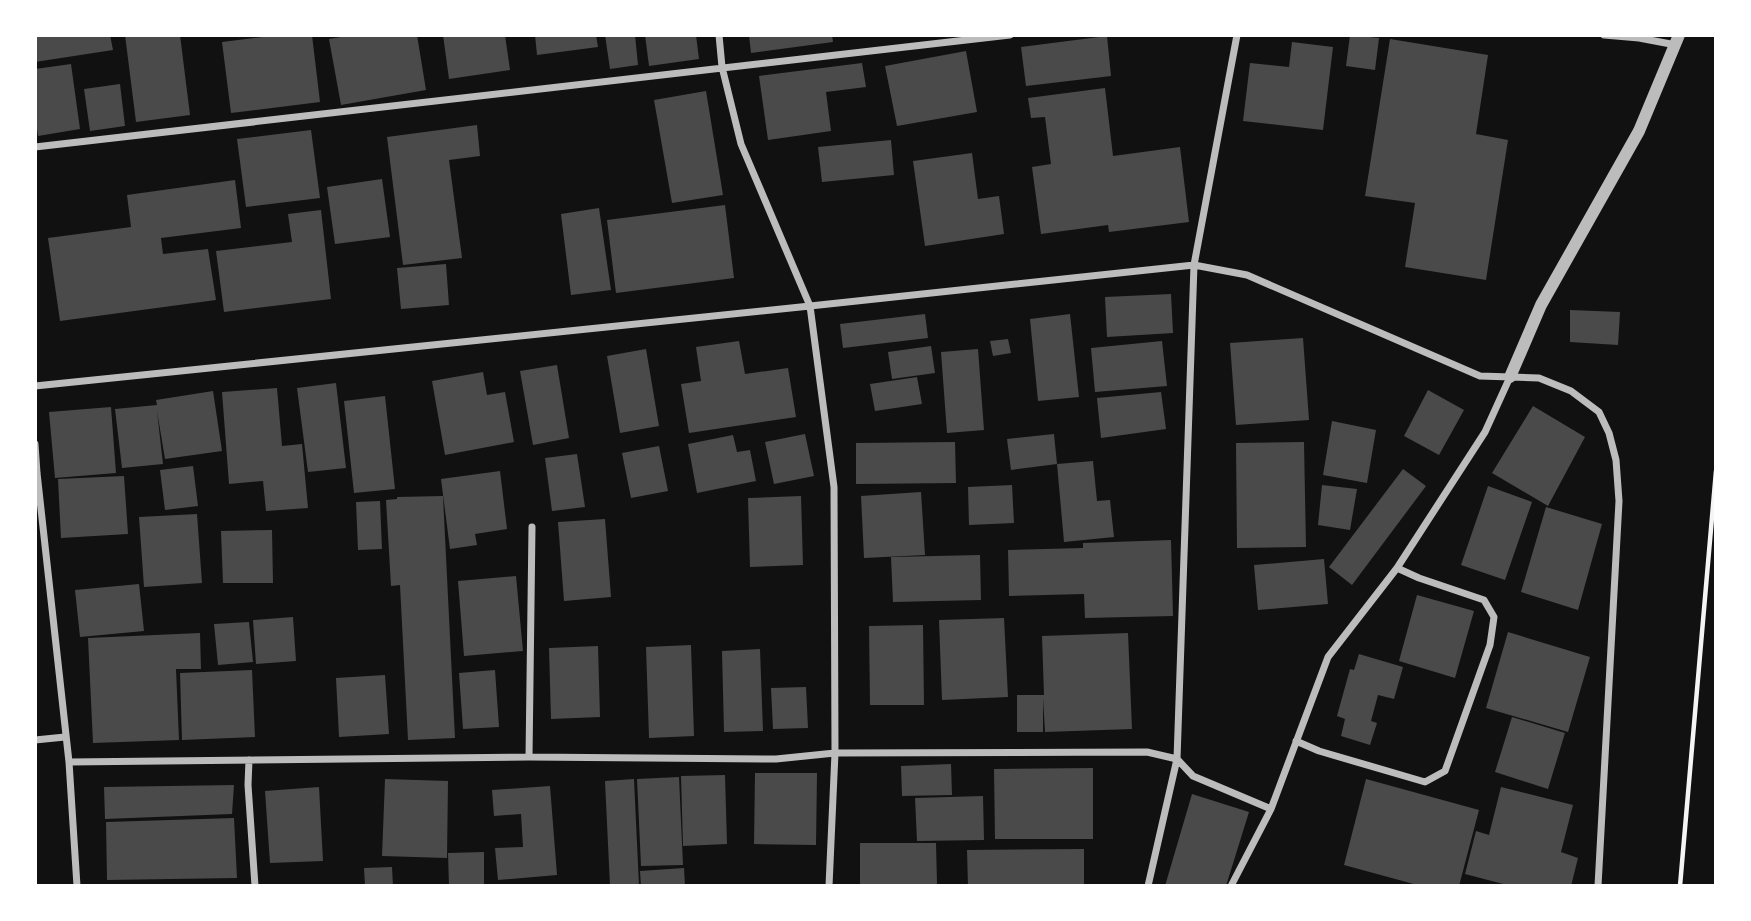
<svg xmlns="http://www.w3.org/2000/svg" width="1751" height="921" viewBox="0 0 1751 921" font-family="'Noto Serif',serif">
  <rect width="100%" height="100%" fill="#111"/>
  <path fill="#4a4a4a" d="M35 35H110L113 50 35 62Z
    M125 35H180L190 115 136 122Z
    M262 35H312L320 102 231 113 222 42 263 37Z
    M353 35H417L426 90 341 105 329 39Z
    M443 35H505L510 70 449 79Z
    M535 35H596L598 47 537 55Z
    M605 35H635L638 65 610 69Z
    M645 35H696L699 59 649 66Z
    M749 35H832L833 42 751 53Z
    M1350 35 1379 38 1375 70 1346 66Z
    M1107 36 1111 76 1026 86 1021 47Z
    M1390 39 1488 55 1476 134 1508 140 1486 280 1405 267 1415 203 1365 196Z
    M1292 42 1333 47 1323 130 1243 121 1250 63 1289 67Z
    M966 51 977 112 897 126 885 66Z
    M862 63 866 87 826 92 831 131 768 140 759 76Z
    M71 64 80 129 38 136 35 114V69Z
    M120 84 125 126 90 131 84 89Z
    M1105 88 1113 156 1180 147 1189 222 1109 232 1108 225 1041 234 1032 167 1051 164 1045 117 1031 118 1028 98Z
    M706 91 723 195 672 203 654 100Z
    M477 125 480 156 449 160 462 258 403 265 387 137Z
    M311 130 320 198 246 207 237 139Z
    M891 140 894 175 822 182 818 147Z
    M972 153 978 199 999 196 1004 234 925 246 913 161Z
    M382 179 390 237 335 244 327 187Z
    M235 180 241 228 161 238 163 254 208 249 216 300 60 321 48 238 131 227 127 195Z
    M725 205 734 278 616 293 607 220Z
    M599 208 611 290 571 295 561 214Z
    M321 210 331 299 224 312 216 251 292 242 288 214Z
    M446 264 449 305 401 309 397 268Z
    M1171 294 1173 333 1107 337 1105 297Z
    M1570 310 1620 312 1618 345 1570 342Z
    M925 314 928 338 843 348 840 324Z
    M1070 314 1079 397 1038 401 1030 319Z
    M1303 338 1309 420 1236 425 1230 343Z
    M1008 339 1011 353 993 356 990 341Z
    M739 341 745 374 788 368 796 417 689 433 681 384 701 381 696 347Z
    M1162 341 1167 386 1095 392 1091 348Z
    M931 346 935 373 892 379 888 352Z
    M646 349 659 426 620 433 607 356Z
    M978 349 984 430 947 433 941 352Z
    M557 365 569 438 533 445 520 371Z
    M483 372 487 395 505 392 514 442 445 455 432 381Z
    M917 377 922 404 875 411 870 384Z
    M336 383 346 468 308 472 297 388Z
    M277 388 282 446 302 444 308 508 266 511 263 481 229 484 222 392Z
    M1428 390 1464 410 1439 455 1404 436Z
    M213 391 222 451 165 459 157 411 163 464 122 468 115 409 157 405 156 400Z
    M1161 392 1166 429 1101 438 1097 398Z
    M385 396 395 489 354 493 344 401Z
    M1533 406 1585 437 1548 506 1492 473Z
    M111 407 116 473 55 478 49 412Z
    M1332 421 1376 430 1367 483 1323 475Z
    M805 434 814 476 774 484 765 442Z
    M1054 434 1057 464 1011 470 1007 439Z
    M733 435 737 452 750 450 756 481 697 493 688 444Z
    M955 442 956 483 856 484V443Z
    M1304 442 1306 547 1237 548 1236 443Z
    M659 446 668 491 631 498 622 453Z
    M577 454 585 507 552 511 545 458Z
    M1093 461 1097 501 1110 500 1114 537 1064 542 1057 464Z
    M193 466 198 506 165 510 160 470Z
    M1403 469 1426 486 1352 585 1329 567Z
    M500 471 507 529 475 534 477 545 450 549 441 479Z
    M124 476 128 534 61 538 58 479Z
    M1012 485 1014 523 969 525 968 487Z
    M1322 485 1357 489 1350 530 1318 525Z
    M1488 486 1532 502 1505 580 1461 565Z
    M921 492 925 555 864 558 861 496Z
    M443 496 455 738 408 740 400 585 391 586 386 500 397 499V497Z
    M801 496 803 565 750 567 748 498Z
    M380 501 382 549 358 550 356 502Z
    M1546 507 1602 524 1578 610 1521 592Z
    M197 514 202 583 144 587 139 517Z
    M605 519 611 597 564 601 558 522Z
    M272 530 273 583H223L221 531Z
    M1171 540 1173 616 1085 618 1084 594 1009 596 1008 550 1083 548V543Z
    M980 555 981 600 893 602 891 557Z
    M1324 559 1328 604 1258 610 1254 565Z
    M516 576 523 651 464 656 458 581Z
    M139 584 144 631 80 637 75 590Z
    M1417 595 1474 611 1455 678 1399 661Z
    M293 617 296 661 256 664 253 620Z
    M1004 618 1008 697 942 700 939 620Z
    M249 622 253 662 218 665 214 624Z
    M923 625 924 705H870L869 626Z
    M1508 632 1590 657 1568 732 1486 708Z
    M200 633 201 669H176L179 740 93 743 88 638Z
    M1128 633 1132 729 1045 732 1043 698V732H1017V695H1044L1042 636Z
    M691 645 694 736 649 738 646 647Z
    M598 646 600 717 551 719 549 648Z
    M760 649 763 731 724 732 722 651Z
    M1359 654 1403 667 1394 699 1378 695 1371 721 1377 723 1370 745 1341 736 1345 719 1337 716 1350 669 1354 670Z
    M252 670 255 737 182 740 180 673Z
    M495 670 499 727 463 729 459 673Z
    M385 675 389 734 339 737 336 678Z
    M806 687 808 728 773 729 771 688Z
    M1512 717 1565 733 1548 789 1495 772Z
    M951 764 952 795 902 796 901 766Z
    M1093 768V839H995L994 769Z
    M755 773H817L816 845 754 844Z
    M725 775 727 844 683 846 681 776Z
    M679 777 683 865 641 866 637 779Z
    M385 779 448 781 447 858 382 856Z
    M634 779 639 886H610L605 781Z
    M1366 779 1479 810 1459 886H1421L1344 865Z
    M234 785 232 814 105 819 104 787Z
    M550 786 557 875 498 880 495 848 523 847 521 814 494 816 492 790Z
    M319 787 323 861 270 863 265 791Z
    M1501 787 1573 805 1561 852 1578 858 1571 886H1511L1465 874 1476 831 1489 835Z
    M1192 794 1249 812 1226 886H1165Z
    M983 796 984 840 917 841 915 798Z
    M234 818 237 878 107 880 106 822Z
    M860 843H936L937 884H860Z
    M1084 849V886H968L967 850Z
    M484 852V886H449L448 853Z
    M392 867 393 886H365L364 868Z
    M684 868 685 886H641L640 871Z"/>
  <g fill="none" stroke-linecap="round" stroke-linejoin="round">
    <path stroke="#f5f5f5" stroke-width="4.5" d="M1680 886 1716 471"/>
    <path stroke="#bcbcbc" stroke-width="7" d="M719 35 722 67 741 144 810 306 834 487 835 753 829 886
      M1604 35 1639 38 1676 45
      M35 147 1010 35
      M35 386 810 306 1194 265 1247 275 1480 376 1539 378 1571 391 1599 412 1609 433 1616 460 1619 501 1598 886
      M35 444 37 473 69 762 77 886
      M35 740 65 737
      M1296 741 1319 751 1425 782 1445 771 1490 645 1494 617 1484 600 1419 578 1397 568
      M529 757 532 527
      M249 760 248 785 255 886
      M69 762 529 757 776 759 835 753 1147 752 1177 759 1193 776 1271 809
      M1148 886 1177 759 1194 265 1237 35
      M1231 886 1271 809 1328 657 1397 568 1485 432 1510 377"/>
    <path stroke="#bcbcbc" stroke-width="12" d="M1510 377 1541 305 1639 131 1679 35"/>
  </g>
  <rect width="1751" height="921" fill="none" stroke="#ffffff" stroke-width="74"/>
</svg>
